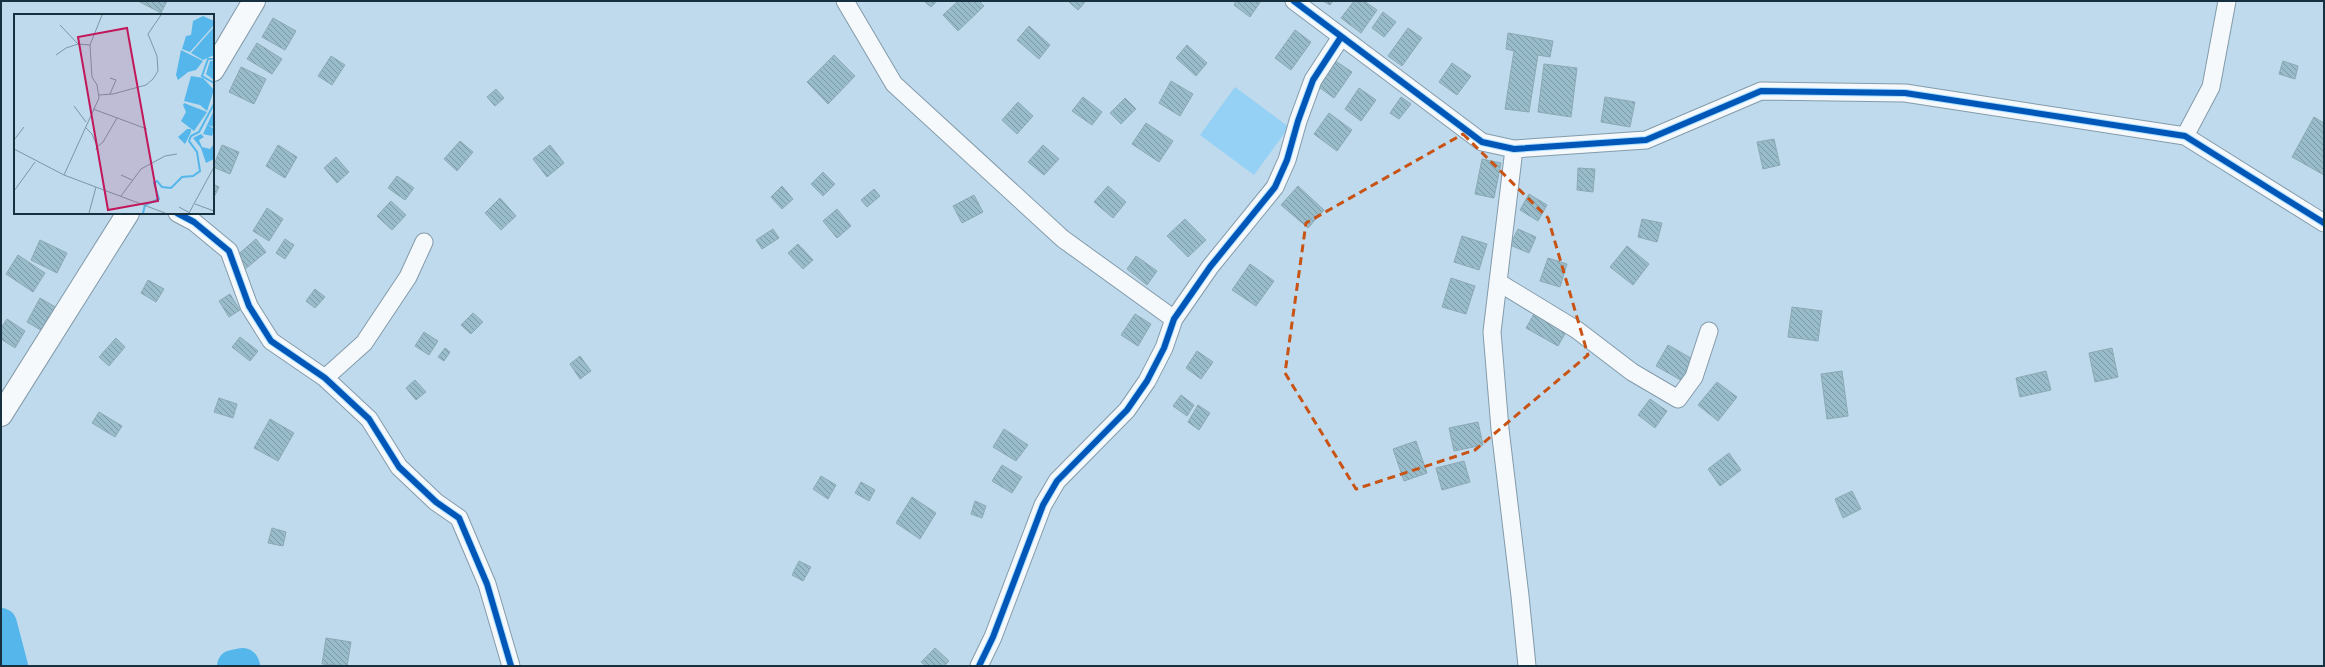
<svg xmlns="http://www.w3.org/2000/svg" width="2325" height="667" viewBox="0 0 2325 667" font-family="'Exo 2',sans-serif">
  <defs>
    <pattern id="building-back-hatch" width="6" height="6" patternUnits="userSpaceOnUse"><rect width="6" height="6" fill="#98bcca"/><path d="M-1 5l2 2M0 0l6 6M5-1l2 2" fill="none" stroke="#7b99a5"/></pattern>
  </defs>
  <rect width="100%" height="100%" fill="#bfdaec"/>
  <path fill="#95d0f5" d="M1235 87 1289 127 1254 175 1200 135Z"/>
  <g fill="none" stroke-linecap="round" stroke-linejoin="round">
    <path stroke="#54b6ea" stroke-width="32" d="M1 624 12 666
      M233 666 243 664 244 666"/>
  </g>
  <path fill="url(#building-back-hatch)" stroke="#8ca9b5" d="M138 1H167L161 13Z
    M924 1H937L931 7Z
    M958 1H979L984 6 958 31 943 15Z
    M1068 1H1086L1078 10Z
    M1236 1H1261L1250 17 1234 5Z
    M1323 1H1333L1330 5Z
    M1354 1H1364L1377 10 1361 33 1341 18Z
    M1383 12 1396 22 1384 37 1372 28Z
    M273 18 296 31 285 50 262 37Z
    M1029 26 1050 45 1039 59 1017 40Z
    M1408 28 1422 38 1402 66 1388 56Z
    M1295 30 1311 42 1291 70 1275 58Z
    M1508 33 1553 41 1550 57 1538 55 1529 112 1505 109 1514 51 1506 49Z
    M257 43 282 59 272 74 247 59Z
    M1187 45 1207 63 1196 76 1176 58Z
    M834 55 855 76 828 104 807 82Z
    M331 56 345 65 332 85 318 76Z
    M1334 60 1352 72 1334 98 1316 85Z
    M2283 61 2298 66 2295 79 2279 74Z
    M1452 63 1471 76 1457 95 1439 82Z
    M1544 64 1577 68 1571 117 1538 112Z
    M241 67 266 79 254 104 229 92Z
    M1171 81 1193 94 1180 116 1159 103Z
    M1359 88 1376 100 1361 121 1345 109Z
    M496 89 504 98 495 106 487 97Z
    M1083 97 1102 112 1092 125 1072 111Z
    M1401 97 1411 104 1399 119 1390 113Z
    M1605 97 1635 102 1630 127 1601 122Z
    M1125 98 1136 109 1121 124 1110 113Z
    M1018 102 1033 116 1017 134 1002 120Z
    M1329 113 1352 130 1337 151 1314 134Z
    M2314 117 2324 123V175L2292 157Z
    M1146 123 1173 141 1159 162 1132 144Z
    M1774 139 1780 165 1763 169 1757 142Z
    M460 141 473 152 457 171 444 159Z
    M222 145 239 152 230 174 213 167Z
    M278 145 297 157 285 178 266 166Z
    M550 145 564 163 547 177 533 159Z
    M1043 145 1059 159 1044 175 1028 162Z
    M336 157 349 172 337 183 324 168Z
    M1482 159 1501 163 1494 198 1475 194Z
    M1578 168 1595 169 1593 192 1577 190Z
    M823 172 835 184 823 196 811 184Z
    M397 176 414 188 405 200 388 188Z
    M213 184 219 187 213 199Z
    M782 186 793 199 782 209 771 197Z
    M1108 186 1126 202 1113 218 1094 202Z
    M1298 186 1324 210 1308 228 1281 205Z
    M874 189 880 196 867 207 861 200Z
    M1529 194 1547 205 1538 221 1520 210Z
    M974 195 983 212 962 223 953 206Z
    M500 198 516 216 501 230 485 213Z
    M391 201 406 215 392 230 377 216Z
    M267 208 283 219 269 241 253 231Z
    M837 209 851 226 837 238 823 221Z
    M1185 219 1206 240 1188 257 1167 236Z
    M1642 219 1662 223 1657 242 1638 237Z
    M773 229 779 238 762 249 756 240Z
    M1518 229 1536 237 1529 253 1510 245Z
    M1462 236 1487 244 1479 270 1454 262Z
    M256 239 266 252 244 270 234 258Z
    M285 239 294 245 285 259 276 253Z
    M40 240 67 253 57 273 31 260Z
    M798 244 813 260 803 269 788 253Z
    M1627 246 1649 264 1633 285 1610 267Z
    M18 255 45 273 33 292 6 274Z
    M1136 256 1157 271 1147 285 1127 269Z
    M1548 258 1567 264 1560 287 1540 281Z
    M1250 264 1274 281 1256 306 1232 290Z
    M1451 278 1475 286 1466 314 1442 307Z
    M148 280 164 289 156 302 141 293Z
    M315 289 325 297 315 308 306 301Z
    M230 294 240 310 229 317 219 301Z
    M40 298 57 308 44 332 27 322Z
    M1792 307 1822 311 1818 341 1788 337Z
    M473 313 483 322 471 334 461 325Z
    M1135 314 1151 324 1138 346 1121 335Z
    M1534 314 1566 332 1558 346 1526 328Z
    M7 319 25 331 15 348 1 339V328Z
    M424 332 438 341 429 355 415 346Z
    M240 337 258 351 250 361 232 347Z
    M116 338 125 347 109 366 99 357Z
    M1668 345 1696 361 1684 382 1656 366Z
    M445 348 450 352 444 361 438 357Z
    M2112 348 2118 377 2095 382 2089 353Z
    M1197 351 1213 362 1201 379 1186 368Z
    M580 356 591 371 580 379 570 364Z
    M1842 371 1848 416 1827 419 1821 374Z
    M2046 371 2051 390 2020 397 2016 378Z
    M415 380 426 392 416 400 406 388Z
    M1717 382 1737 397 1718 421 1698 405Z
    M1181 395 1194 405 1187 416 1173 406Z
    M219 398 237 404 233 418 214 412Z
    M1650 399 1667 411 1655 428 1638 415Z
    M1198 405 1210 413 1199 430 1188 422Z
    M99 412 122 426 115 437 92 423Z
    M270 419 294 433 278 461 254 448Z
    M1478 422 1483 445 1454 451 1449 428Z
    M1004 429 1028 445 1016 461 993 447Z
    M1416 441 1427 473 1404 481 1393 449Z
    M1729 453 1741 470 1720 486 1708 469Z
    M1464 461 1470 482 1442 490 1436 468Z
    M1002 465 1022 477 1012 493 992 481Z
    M821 476 836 485 828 499 813 489Z
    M861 482 875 490 869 501 855 493Z
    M1852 491 1861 509 1843 518 1835 499Z
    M912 497 936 513 920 539 896 523Z
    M975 501 986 506 982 518 971 514Z
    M272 528 286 532 283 546 268 543Z
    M799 561 811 567 803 581 792 575Z
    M326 638 351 642 347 666 322 664Z
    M935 648 949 661 944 666H926L921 662Z"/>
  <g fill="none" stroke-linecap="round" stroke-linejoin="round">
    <g stroke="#839bab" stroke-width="19">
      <path id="street" d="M845 1 894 84 1063 239 1174 319
        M1294 1 1482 142 1514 149 1646 140 1761 91 1905 93 2185 136 2324 223
        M2185 136 2211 87 2227 1
        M1514 149 1492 332 1500 429 1520 596 1527 666
        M177 213 194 222 229 251 249 306 271 341 325 378 369 419 399 467 436 502 459 518 487 584 511 666
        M1498 282 1577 330 1632 372 1678 399 1694 377 1709 331
        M325 378 364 343 408 277 424 242
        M979 666 993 637 1043 505 1057 481 1127 410 1147 381 1164 348 1174 319 1210 267 1275 187 1287 160 1298 121 1313 80 1341 37"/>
    </g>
    <g stroke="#839bab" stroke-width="24">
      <path id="secondary" d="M213 70 254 1
        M1 415 128 213"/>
    </g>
    <use href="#street" stroke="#f5f9fc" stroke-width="17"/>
    <use href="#secondary" stroke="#f5f9fc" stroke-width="22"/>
    <g stroke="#acdeff" stroke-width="8">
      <path id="cycleway" d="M1294 1 1482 142 1514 149 1646 140 1761 91 1905 93 2185 136 2324 223
        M177 213 194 222 229 251 249 306 271 341 325 378 369 419 399 467 436 502 459 518 487 584 511 666
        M979 666 993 637 1043 505 1057 481 1127 410 1147 381 1164 348 1174 319 1210 267 1275 187 1287 160 1298 121 1313 80 1341 37"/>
    </g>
    <use href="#cycleway" stroke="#0057b8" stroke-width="6"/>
  </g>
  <path fill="none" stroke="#c85314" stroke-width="3" stroke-dasharray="8 5" stroke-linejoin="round" d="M1463 134 1548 218 1588 355 1475 450 1356 489 1285 373 1306 223Z"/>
  <g transform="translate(14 14)">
    <rect width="200" height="200" fill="#bfdaec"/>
    <path d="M189 2 200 7V11L176 38 168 35 172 22 177 21 179 7ZM200 13V41L189 46 177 39ZM167 36 189 47 182 56 174 58 164 66 162 61ZM196 47H200V66L192 60ZM177 62 189 64 200 76 193 97 186 91 170 87ZM170 89 193 98 180 117 167 107 172 98 169 91ZM200 96V113L194 111 200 115 198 122 189 120ZM173 115H177V118L171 130 164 123ZM187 120 190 123 185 126 188 133 196 135 200 130V145L192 149 187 134 179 124Z" fill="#54b6ea"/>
    <path fill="none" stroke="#54b6ea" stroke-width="2" d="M200 45H194L188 62 200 69M129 199 131 191 145 185 140 169 143 167 148 173 157 174 168 163 179 162 186 157 183 138 175 127 177 122 185 118 200 90"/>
    <path fill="none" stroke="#7b96a7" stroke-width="1" d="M46 11 64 30 76 31M42 41 52 34 64 30M96 80 102 66 96 64M85 81 99 80 132 71 139 65 144 57 143 42 134 20 147 1M60 92 72 108M79 95 133 115M71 113 78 120 83 132 82 136M0 126 10 113M83 133 89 128 103 104M0 135 50 161 151 199M50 161 85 84 83 71 78 63 76 31 88 1M107 161 118 166M0 177 21 148M107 182 127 155 151 142 163 140M181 190 200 197M165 193 176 199M75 199 82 173M175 199 200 153"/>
    <path fill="#c2185b" fill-opacity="0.15" stroke="#c2185b" stroke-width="2" d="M113 14 144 187 94 196 64 23Z"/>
    <rect width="200" height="200" fill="none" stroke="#163040" stroke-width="2"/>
  </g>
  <rect width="2325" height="667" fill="none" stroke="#163040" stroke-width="4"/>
</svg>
